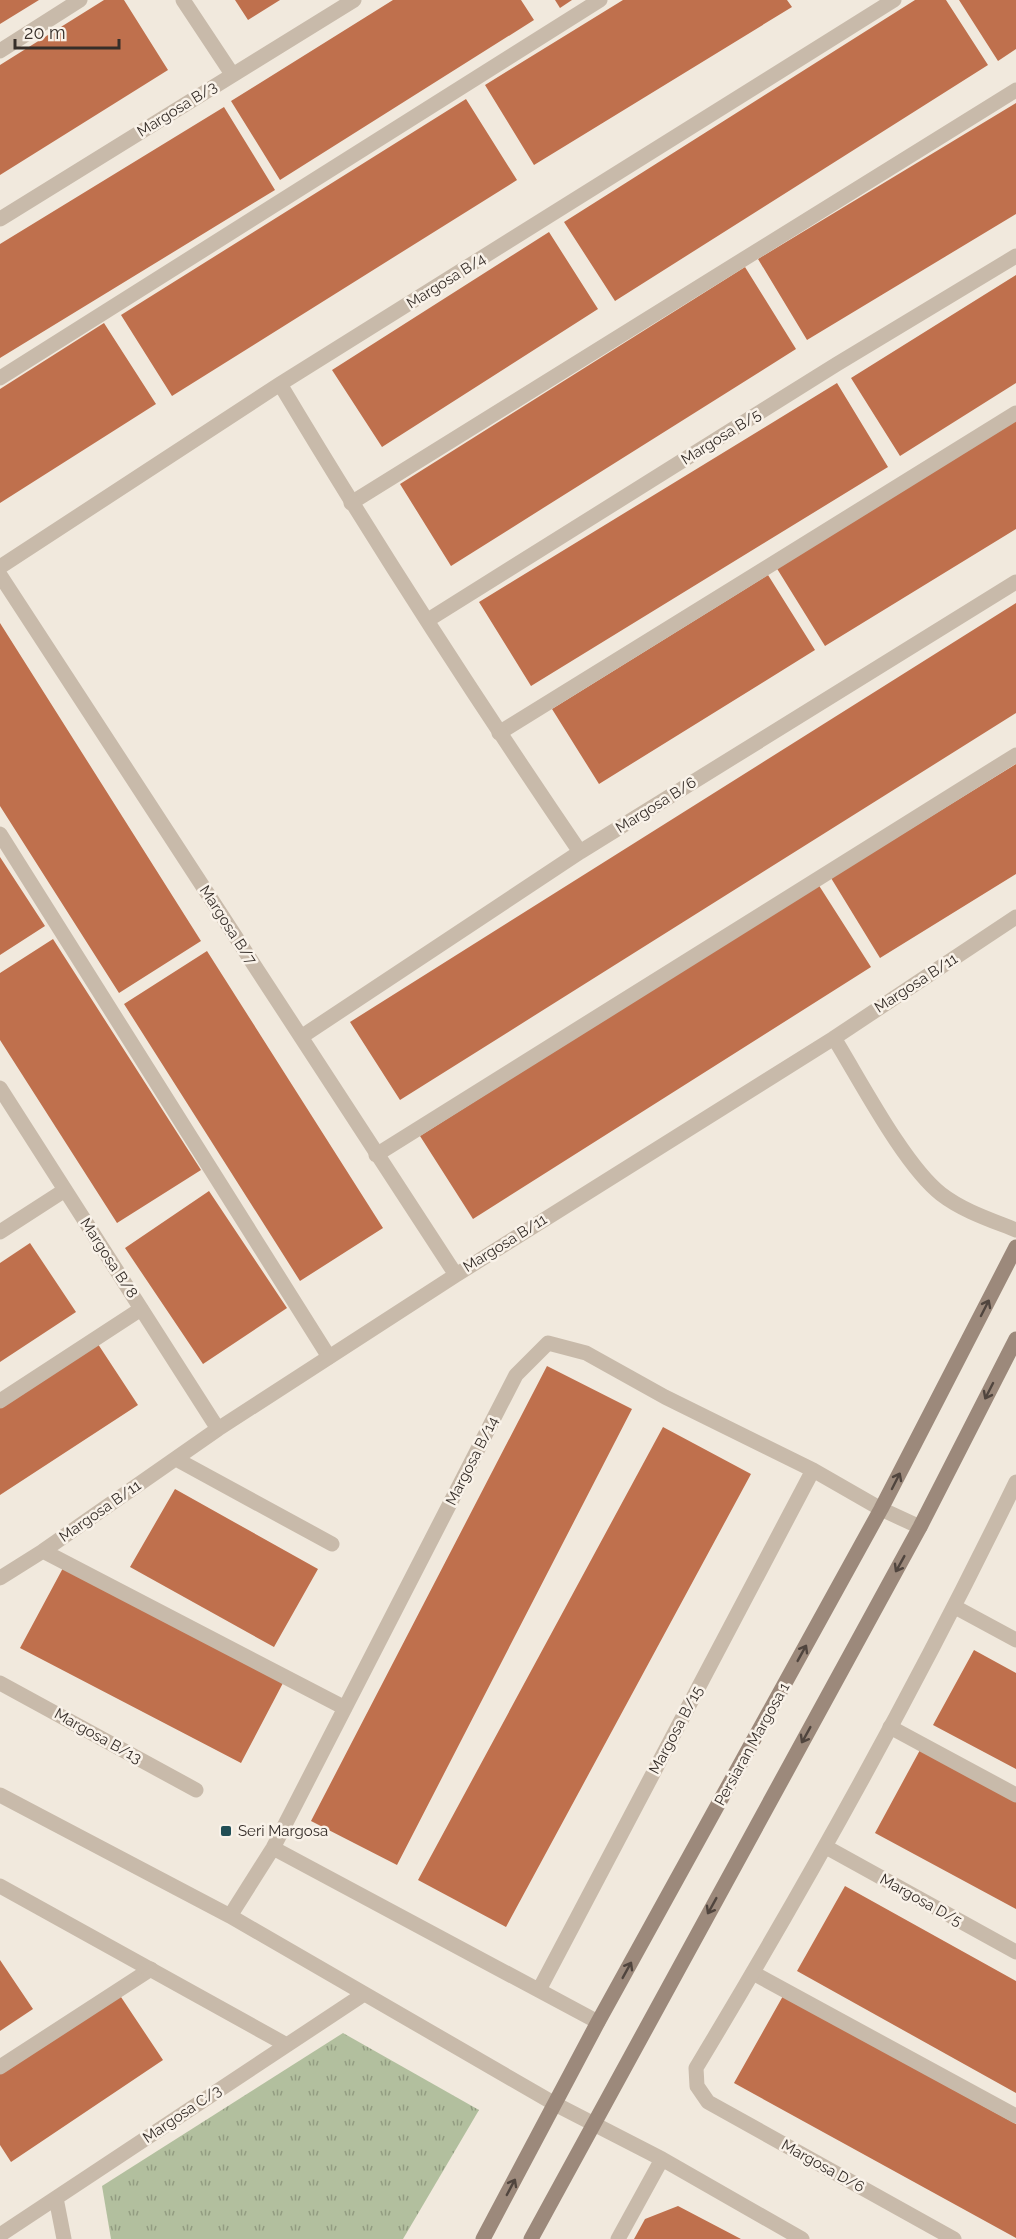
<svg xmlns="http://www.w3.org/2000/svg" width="1016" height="2239" viewBox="0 0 1016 2239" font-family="Raleway,sans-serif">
  <defs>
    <pattern id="park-tufts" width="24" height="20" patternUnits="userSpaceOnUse" patternTransform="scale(1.5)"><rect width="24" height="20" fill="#b2bf9e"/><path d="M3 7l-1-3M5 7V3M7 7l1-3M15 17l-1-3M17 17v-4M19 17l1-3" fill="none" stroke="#929c81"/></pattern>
  </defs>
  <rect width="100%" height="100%" fill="#f1e9dd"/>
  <path fill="url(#park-tufts)" d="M343 2033 479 2110 403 2239H111L102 2186Z"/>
  <path fill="#bf704d" d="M0 0H39L0 24Z
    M104 0H124L168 70 0 175V65Z
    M235 0H280L248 20Z
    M393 0H521L534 20 280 180 231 101Z
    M555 0H572L560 8Z
    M623 0H787L792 7 534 165 485 85Z
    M915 0H946L988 65 615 301 564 222Z
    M959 0H1016V49L998 61Z
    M466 99 517 180 172 396 121 315Z
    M1016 103V214L807 340 758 259Z
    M224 107 275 190 0 358V244Z
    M549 232 598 309 382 447 332 370Z
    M745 267 796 349 451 566 400 484Z
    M1016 275V383L900 456 851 378Z
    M104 323 156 404 0 503V389Z
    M837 383 888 467 531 686 479 602Z
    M1016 420V529L825 646 776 567Z
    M768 575 815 650 599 784 552 709Z
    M1016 603V713L400 1100 350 1022Z
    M0 623 201 941 119 993 0 806Z
    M1016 764V874L880 958 831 878Z
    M0 857 45 926 0 955Z
    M818 884 871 967 473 1219 420 1136Z
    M53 939 201 1170 117 1223 0 1040V973Z
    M207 951 383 1228 300 1281 124 1004Z
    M209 1191 287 1308 203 1364 125 1248Z
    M30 1243 76 1312 0 1362V1263Z
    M92 1335 138 1405 0 1495V1395Z
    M547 1366 632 1409 397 1865 311 1821Z
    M663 1427 751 1474 506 1927 418 1880Z
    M175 1489 318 1569 274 1647 130 1567Z
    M63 1568 283 1683 241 1763 20 1648Z
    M974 1650 1016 1673V1769L933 1725Z
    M920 1750 1016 1802V1909L875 1833Z
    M845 1886 1016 1981V2093L797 1971Z
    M0 1960 33 2009 0 2031Z
    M117 1991 163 2060 11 2162 0 2145V2069Z
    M783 1996 1016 2124V2238L734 2083Z
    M678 2206 741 2239H634L645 2219Z"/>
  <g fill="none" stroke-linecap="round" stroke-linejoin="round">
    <path stroke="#c8baaa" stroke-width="15" d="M0 51 80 0
      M0 378 600 0
      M351 503 1016 90
      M499 733 1016 413
      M0 834 329 1357
      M376 1155 1016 755
      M0 1401 141 1309
      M890 1727 1016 1795
      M753 1973 1016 2116
      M0 2067 151 1969"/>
    <path stroke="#c8baaa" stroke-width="15" d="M183 0 232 74
      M0 219 354 0
      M280 384C375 543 476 699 580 852
      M0 567 280 384 894 0
      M0 575 456 1275
      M428 620 837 364 1016 256
      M301 1037 580 852 1016 582
      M834 1038C860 1080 904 1165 941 1194 963 1211 991 1220 1016 1230
      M0 1088 218 1429
      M0 1232 65 1190
      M176 1459 332 1544
      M43 1551 345 1708
      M0 1578 43 1551 218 1429 456 1275 834 1038 1016 917
      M955 1607 1016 1640
      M0 1683 196 1790
      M0 1795 230 1916 555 2104 662 2159 802 2239
      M826 1847 1016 1952
      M273 1848 598 2022
      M0 1886 285 2044
      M230 1916 273 1848 516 1375 548 1343 586 1353 665 1397 813 1470 881 1509 920 1527
      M539 1990 813 1470
      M56 2198 64 2239
      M0 2235 364 1994
      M618 2239 662 2159
      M954 2239 708 2102 697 2086 696 2068C811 1877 919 1682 1016 1482"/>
    <path stroke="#9c897b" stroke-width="15" d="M483 2239 598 2022 881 1509 1016 1247
      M531 2239 920 1527 1016 1339"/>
  </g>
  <defs><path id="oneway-shaft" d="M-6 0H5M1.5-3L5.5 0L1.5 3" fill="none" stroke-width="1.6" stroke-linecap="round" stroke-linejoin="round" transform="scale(1.5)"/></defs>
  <g stroke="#50453e">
    <use href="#oneway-shaft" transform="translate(985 1308) rotate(-63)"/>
    <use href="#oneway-shaft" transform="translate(989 1391) rotate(117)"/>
    <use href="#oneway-shaft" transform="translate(896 1481) rotate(-63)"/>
    <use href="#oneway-shaft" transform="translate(900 1564) rotate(119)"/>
    <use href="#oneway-shaft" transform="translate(802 1653) rotate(-61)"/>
    <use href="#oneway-shaft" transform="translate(806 1735) rotate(119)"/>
    <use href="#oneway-shaft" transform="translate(712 1906) rotate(119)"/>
    <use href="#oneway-shaft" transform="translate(627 1970) rotate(-61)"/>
    <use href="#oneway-shaft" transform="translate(511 2187) rotate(-62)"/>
  </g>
  <rect fill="#214e55" stroke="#f9f2e9" stroke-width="2" x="220" y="1825" width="12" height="12" rx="3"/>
  <g text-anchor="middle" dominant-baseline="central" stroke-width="5" stroke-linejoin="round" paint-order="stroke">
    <g font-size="15" fill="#362e29" stroke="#f9f2e9">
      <text transform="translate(177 109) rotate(-32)">Margosa B/3</text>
      <text transform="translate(446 281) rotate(-32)">Margosa B/4</text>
      <text transform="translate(721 437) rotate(-32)">Margosa B/5</text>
      <text transform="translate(656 805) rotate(-32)">Margosa B/6</text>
      <text transform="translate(228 925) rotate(57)">Margosa B/7</text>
      <text transform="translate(916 983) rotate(-33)">Margosa B/11</text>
      <text transform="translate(505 1243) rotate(-32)">Margosa B/11</text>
      <text transform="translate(109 1258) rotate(57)">Margosa B/8</text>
      <text transform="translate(472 1461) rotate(-63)">Margosa B/14</text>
      <text transform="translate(100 1511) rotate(-35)">Margosa B/11</text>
      <text transform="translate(676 1730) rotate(-62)">Margosa B/15</text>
      <text transform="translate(98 1736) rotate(29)">Margosa B/13</text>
      <text transform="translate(752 1744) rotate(-61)">Persiaran Margosa 1</text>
      <text transform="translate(921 1900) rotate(29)">Margosa D/5</text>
      <text transform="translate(182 2114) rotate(-34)">Margosa C/3</text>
      <text transform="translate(823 2166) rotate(29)">Margosa D/6</text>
    </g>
    <g font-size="15" fill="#362e29" stroke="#f9f2e9" text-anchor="start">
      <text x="238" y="1831">Seri Margosa</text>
    </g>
  </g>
  <path d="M15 39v9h104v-9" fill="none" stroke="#362e29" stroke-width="3"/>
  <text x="24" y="39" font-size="18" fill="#362e29" stroke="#f9f2e9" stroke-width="4.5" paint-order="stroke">20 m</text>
</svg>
